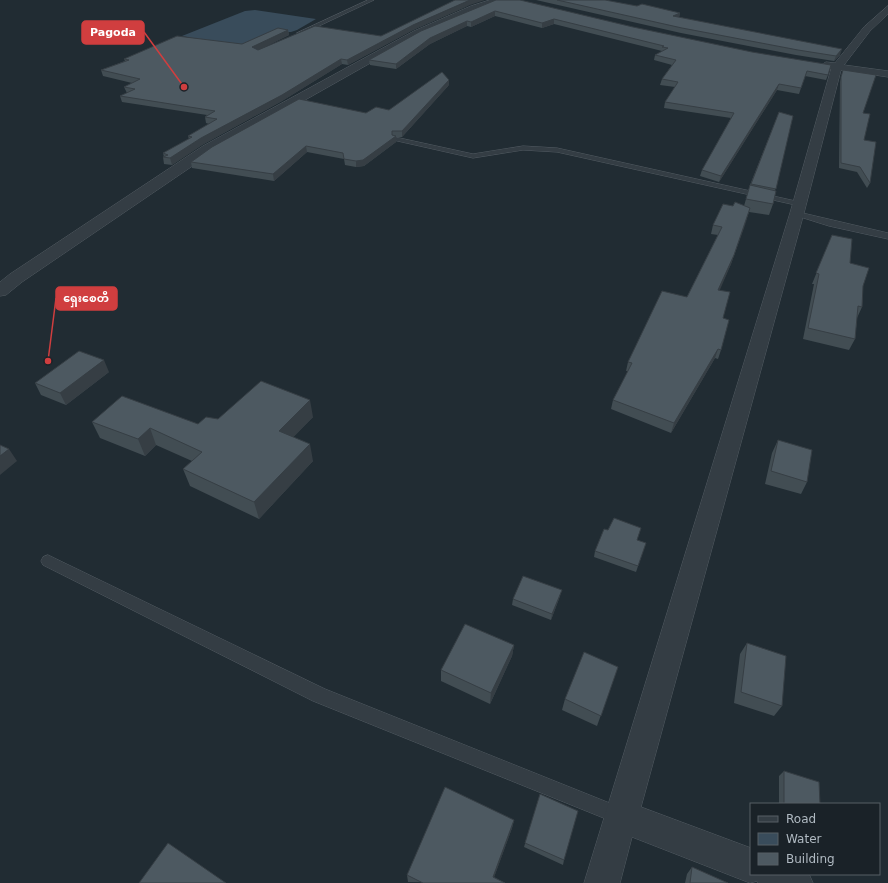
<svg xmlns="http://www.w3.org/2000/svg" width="888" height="883" viewBox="0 0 888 883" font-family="'DejaVu Sans','Noto Sans Myanmar',sans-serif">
  <rect width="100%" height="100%" fill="#212c33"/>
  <path fill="#394c5b" d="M255 10 316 19 297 30 291 32H278L251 46 213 42 182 36 245 11Z"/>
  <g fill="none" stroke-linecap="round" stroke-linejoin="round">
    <g stroke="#525b62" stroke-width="1">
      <path id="lane" d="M368 0H374L302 34 297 33Z
        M395 137 473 154 523 146 557 148 800 202 804 204 800 206 557 152 523 150 473 158 393 140V138Z
        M794 211 888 233V239L829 226 794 215Z
        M48 555 325 689 627 810 630 816 627 822 621 825 313 701 43 565 41 561 43 557Z"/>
    </g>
    <g stroke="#525b62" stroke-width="1">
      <path id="street" d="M490 0H503L420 35 213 152 22 282 6 295 0 296V282L10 274 203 146 414 31 471 6Z
        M888 6V14L870 31 844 65 888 71V77L841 70 804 213 641 807 751 848V874H809L813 883H758L757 881 750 883 632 837 620 883H584L790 213 831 69 822 67 821 65 826 62 835 63 864 27Z"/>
    </g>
    <use href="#lane" fill="#343d44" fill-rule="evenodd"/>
    <use href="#street" fill="#343d44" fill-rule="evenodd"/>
  </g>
  <path fill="#424d53" d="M496 0 828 75 826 80 805 76 799 94 777 90 719 182 700 176 702 170 731 118 664 108 665 102 675 87 660 85 662 79 672 65 654 60 655 55 661 52 662 51 554 24 542 28 495 16 471 27 467 26 430 44 396 69 370 65 369 60Z
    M536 0H605L618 3 680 13 679 17 840 55 834 61 796 55 681 33Z
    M470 5 413 30 348 65 342 64 282 101 202 145 172 165 164 164 163 157H164L163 153 189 139 188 136 209 124 206 123 205 117 207 115 122 102 120 96 127 93 124 87 132 83 103 76 101 70 125 61 124 59 242 44 288 30 289 35 258 50 381 36Z
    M843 70 863 113 864 140 870 183 867 188 857 172 839 168 840 82Z
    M449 85 402 137H396V142L364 166 356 167 345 165 344 159 307 152 274 181 192 168 191 162 366 113 389 110Z
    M779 112 793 116 775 190 773 204 769 215 749 212 731 264 719 290 723 318 721 350 718 359 715 358 671 433 611 409 613 400 628 371H626L628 362 687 297 718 235 711 234 713 225 733 206H744L750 185Z
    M832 235 850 263 863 286 862 307 857 318 855 339 849 350 803 339 814 284H812Z
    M109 372 66 405 41 395 35 383Z
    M313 417 293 437 313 461 259 519 190 486 183 469 192 461 156 445 145 456 100 438 92 422 198 424 218 419Z
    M778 440 807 482 801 494 765 484 772 453Z
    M637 540 646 543 636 572 594 557 595 551Z
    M560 596 551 620 512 605 513 599Z
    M747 643 782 706 774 716 734 703 740 654Z
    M514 645 512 656 490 704 441 681V670Z
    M618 667 597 726 562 710 565 699Z
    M784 771 820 804H779V776Z
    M540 794 564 860 563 865 524 847Z
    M514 820 512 828 494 877 505 883 408 882 407 875Z
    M692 867 728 883H685L687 874Z"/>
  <path fill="#363e44" d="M470 0H485L470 5 413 30 348 65 347 60 413 25Z
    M495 11V16L471 27V22Z
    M680 13 679 18 673 16Z
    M554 19V24L542 28V23Z
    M467 21V26L430 44 396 69V64L430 38Z
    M288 30 289 35 253 53 252 47Z
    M842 49 840 55 834 61 836 56Z
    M341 59 342 64 282 101 202 145 172 165 170 158 201 138Z
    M449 80V85L402 137V131Z
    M779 84 777 90 719 182 721 176Z
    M392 131V137L396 136V142L364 166 356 167V161L392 135Z
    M306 146 307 152 274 181 273 174Z
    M748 217 731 264 716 299 718 290Z
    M718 349 715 358 671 433 674 423Z
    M104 360 109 372 66 405 60 393Z
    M310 400 313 417 283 448 279 431Z
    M150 428 156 445 145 456 138 439Z
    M310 444 313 461 259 519 254 502Z
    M9 449 17 461 0 475V456Z
    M562 590 560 596 551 620 552 614Z
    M514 645 512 656 490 704 491 693Z
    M514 820 512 828 492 883 493 877Z"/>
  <path fill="#4d5961" stroke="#363e44" d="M455 0H470L413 25 347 60 341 59 282 95 201 138 170 158 163 157 168 155 163 153 192 137 188 136 217 119 205 117 215 111 120 96 135 89 124 87 140 79 101 70 129 60 124 59 177 36 242 44 278 28 288 30 252 47 258 50 315 26 381 36Z
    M496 0H520L633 27 752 52 831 65 828 75 807 71 801 88 779 84 721 176 702 170 734 113 665 102 678 82 662 79 676 60 655 55 668 48 662 47 664 46 554 19 542 23 495 11 471 22 467 21 430 38 396 64 369 60 421 31Z
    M557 0H605L637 6 642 4 680 13 673 16 842 49 836 56 798 50 682 28Z
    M843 70 876 75 863 113 870 114 864 140 876 142 870 183 860 167 841 163V77Z
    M442 72 449 80 402 131H392V135L396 136 363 160 356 161 344 159 343 153 306 146 273 174 191 162 212 147 299 99 366 113 376 107 389 110Z
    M779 112 793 116 776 189 751 184Z
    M750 185 776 191 773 204 746 199Z
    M735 202 750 208 734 255 718 290 730 292 723 318 729 320 721 350 718 349 674 423 613 400 632 363 628 362 662 291 687 297 722 227 713 225 723 204 733 206Z
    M832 235 852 239 850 263 869 268 863 286 862 307 858 306 855 339 808 328 819 274 816 273Z
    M79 351 104 360 60 393 35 383Z
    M261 381 310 400 279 431 310 444 254 502 183 469 202 452 150 428 138 439 92 422 122 396 198 424 206 417 218 419Z
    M778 440 812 450 807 482 771 471Z
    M0 445 9 449 0 456Z
    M614 518 641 528 637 540 646 543 638 566 595 551 604 529 608 530Z
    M523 576 562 590 552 614 513 599Z
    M465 624 514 645 491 693 441 670Z
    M747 643 786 656 782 706 741 692Z
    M584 652 618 667 601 716 565 699Z
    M784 771 819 782 820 804H784Z
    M445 787 514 820 493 877 505 883H423L407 875Z
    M540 794 578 811 564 860 525 843Z
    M168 843 226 883H139Z
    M692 867 728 883H690Z"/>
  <path fill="none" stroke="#d03e3f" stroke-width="1.5" d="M184 87L144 32M48 361L56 298"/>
  <g fill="#d03e3f" stroke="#1a2228" stroke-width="1.5">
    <circle cx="184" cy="87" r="4"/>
    <circle cx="48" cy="361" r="4"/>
  </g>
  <g fill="#d03e3f" stroke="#d03e3f" stroke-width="1.5">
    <rect x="82" y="21" width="62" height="23" rx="4"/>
    <rect x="56" y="287" width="61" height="23" rx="4"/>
  </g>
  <g font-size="11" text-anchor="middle" font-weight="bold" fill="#fff">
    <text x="113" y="36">Pagoda</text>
    <text x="86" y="302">ရှေးစေတီ</text>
  </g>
  <rect x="750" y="803" width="130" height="72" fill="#1a2228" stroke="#565e65"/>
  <rect x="758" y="816" width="20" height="6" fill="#343d44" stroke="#565e65"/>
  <text x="786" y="823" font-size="12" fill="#afb9c1">Road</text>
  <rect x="758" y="833" width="20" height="12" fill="#394c5b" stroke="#565e65"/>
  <text x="786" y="843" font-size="12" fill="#afb9c1">Water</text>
  <rect x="758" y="853" width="20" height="12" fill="#4d5961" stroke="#565e65"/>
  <text x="786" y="863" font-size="12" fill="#afb9c1">Building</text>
</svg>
